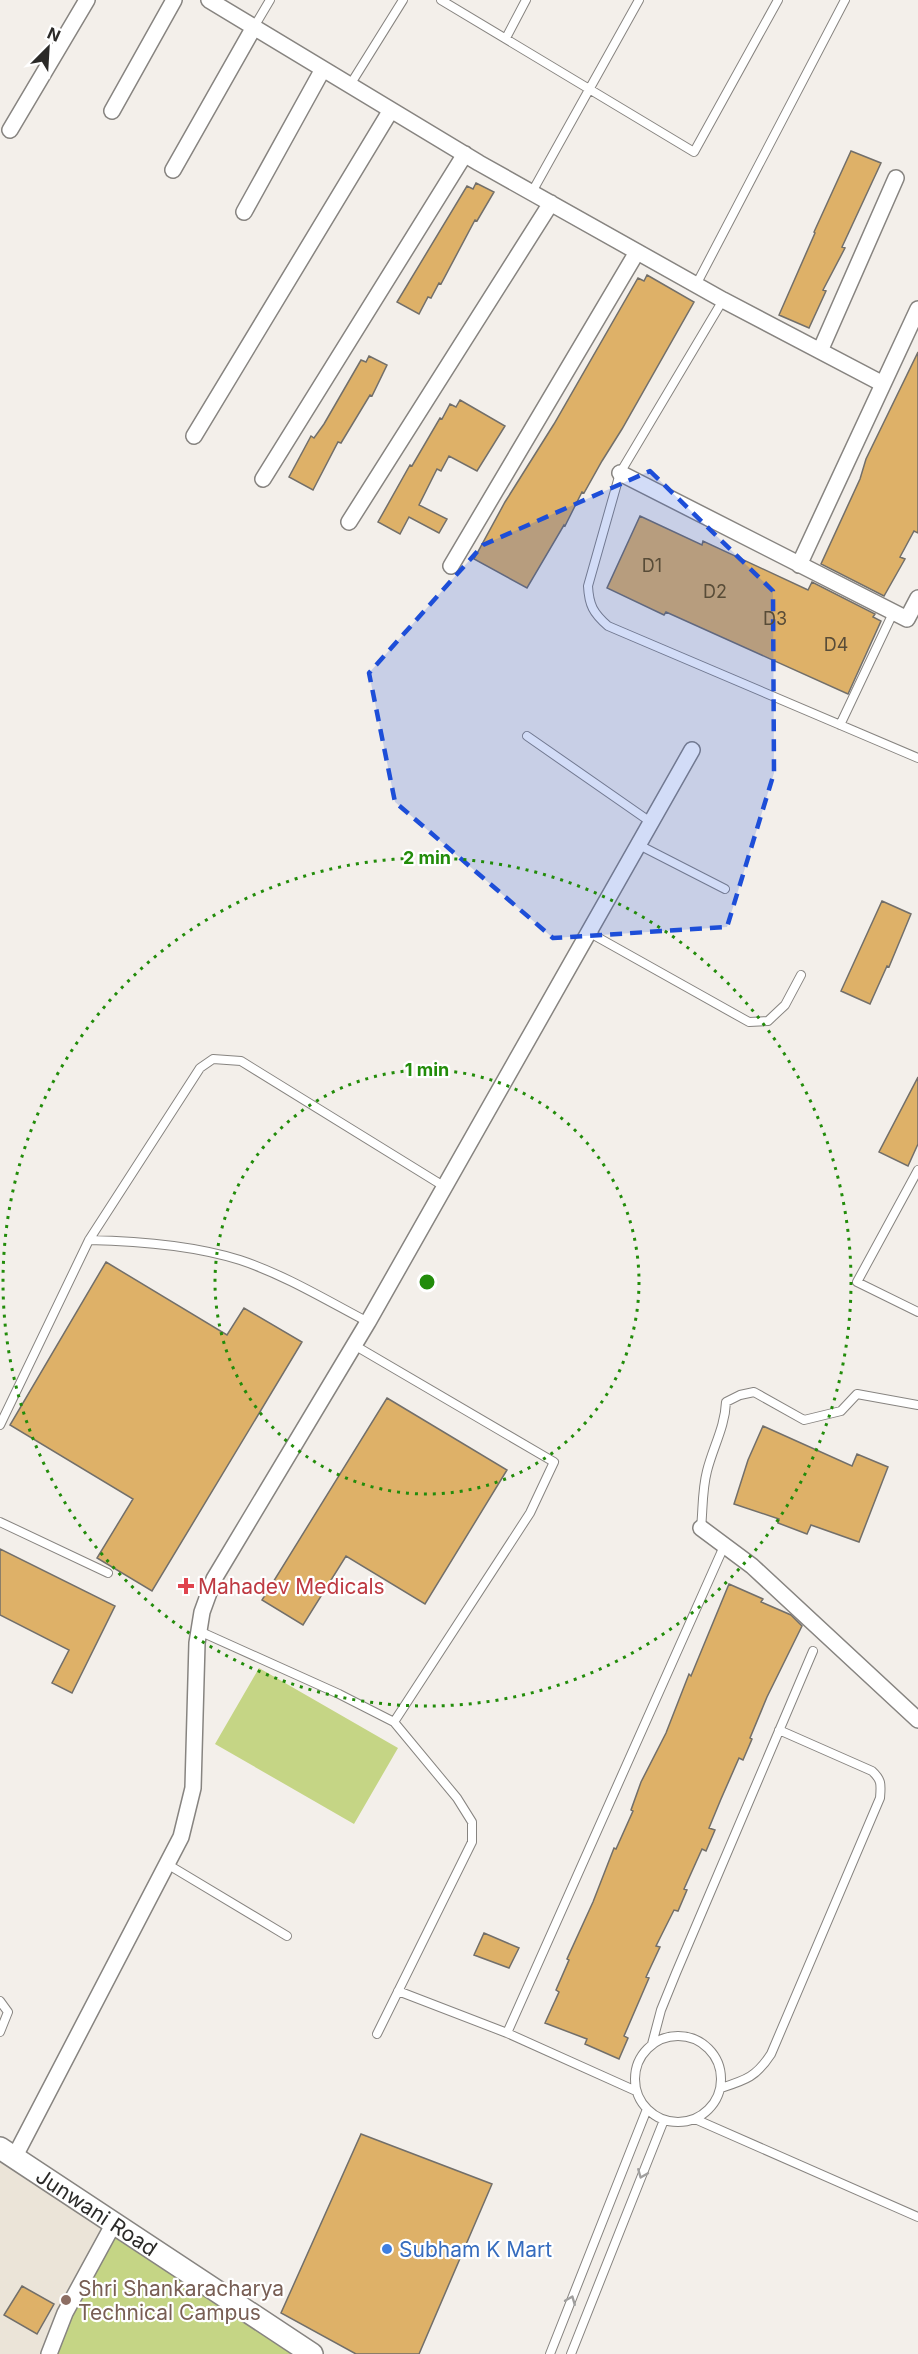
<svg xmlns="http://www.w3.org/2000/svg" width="918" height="2354" viewBox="0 0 918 2354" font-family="Inter,sans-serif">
  <rect width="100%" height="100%" fill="#f3efea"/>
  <path fill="#ebe4d8" d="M0 2148 148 2246 115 2354H0Z"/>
  <path fill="#c5d585" d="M259 1668 398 1748 354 1824 215 1744Z
    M114 2223 312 2354H49Z"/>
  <path fill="#deb168" stroke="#726f6a" stroke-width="1.5" d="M851 151 881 163 842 247 845 248 823 290 826 291 809 328 779 315 815 233 814 232Z
    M476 183 494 192 477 221 475 220 441 284 439 283 431 298 428 297 419 314 397 302 467 186 473 189Z
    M647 275 694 302 622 429 602 461 584 493 582 492 565 526 564 525 527 588 474 559 505 502 554 424 638 278 644 281Z
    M918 352V533L914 531 900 557 905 559 884 596 821 564 860 479 866 459Z
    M369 356 387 365 372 396 370 395 341 443 338 442 313 490 289 477 311 436 314 438 324 424 361 360 366 362Z
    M460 400 505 426 477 471 449 456 441 471 437 469 419 505 447 519 439 533 409 517 400 534 378 522 410 465 412 466 440 418 442 419 450 404 456 407Z
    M640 516 702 545 703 541 808 590 812 582 875 614 873 617 881 621 848 694 666 612 664 615 607 588Z
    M882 901 911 914 889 967 887 966 870 1004 841 991Z
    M918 1077V1144L908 1166 879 1152Z
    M106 1262 227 1335 244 1308 302 1342 152 1591 97 1558 133 1499 10 1425Z
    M387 1398 507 1470 425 1604 346 1556 303 1625 262 1600Z
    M763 1426 852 1466 857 1454 888 1467 859 1542 811 1525 807 1534 778 1523 779 1519 734 1504 748 1460Z
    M0 1549 115 1606 72 1693 52 1683 69 1650 0 1615Z
    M729 1584 763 1599 761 1602 791 1615 802 1626 767 1697 750 1738 752 1739 743 1760 739 1758 721 1799 709 1828 715 1830 706 1851 702 1849 684 1889 687 1890 678 1911 674 1910 656 1946 660 1947 646 1977 649 1978 624 2036 628 2038 619 2059 585 2044 587 2039 545 2023 559 1992 556 1990 569 1960 567 1959 593 1902 614 1848 616 1849 633 1811 631 1810 641 1782 666 1733 689 1674 691 1676Z
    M484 1933 519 1948 509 1968 474 1955Z
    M361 2134 492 2184 419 2354H356L281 2313Z
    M22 2286 54 2304 37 2334 4 2315Z"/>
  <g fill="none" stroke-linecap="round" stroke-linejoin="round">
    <g stroke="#878480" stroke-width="10">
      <path id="service" d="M441 0 694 152 778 0
        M254 27 270 0
        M506 38 526 0
        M350 85 403 0
        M532 192 639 0
        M696 285 845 0
        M723 300 620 473 588 586C589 605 593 613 608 626L918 758
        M840 725 893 613
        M527 736 652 823
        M639 845 725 889
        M590 933 749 1022 768 1021 785 1005 801 975
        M918 1170 857 1282 918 1312
        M89 1240C139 1241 192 1245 240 1260 285 1275 326 1300 368 1322
        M354 1345 554 1462 530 1513 394 1722
        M0 1425 89 1240 200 1068 213 1059 241 1061 445 1187
        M0 1522 108 1573
        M701 1528C703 1509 702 1490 707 1471 713 1447 725 1427 726 1402L740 1395 754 1392 804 1420 841 1411 857 1394 918 1405
        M199 1631 339 1694 394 1722 457 1798 472 1822V1842L377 2034
        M167 1864 287 1936
        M398 1991 507 2033 636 2091
        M0 2001 8 2012 0 2032
        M507 2033 725 1544
        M635 2079a43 43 0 1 1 86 0a43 43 0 1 1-86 0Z
        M652 2044 661 2010 676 1973 813 1651
        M721 2088C746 2080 756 2077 771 2054L880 1798C881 1785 882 1780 872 1771L779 1730
        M695 2119 918 2217
        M550 2354 647 2109
        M571 2354 664 2120"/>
    </g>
    <g stroke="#878480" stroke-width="18">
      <path id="minor" d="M209 0 479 163 723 300 883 384
        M112 111 174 0
        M10 130 87 0
        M173 170 254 27
        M244 212 323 69
        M820 351 896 178
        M194 436 391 110
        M620 473 907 619 918 598
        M263 479 465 154
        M349 522 551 203
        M799 565 918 309
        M451 566 637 252
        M701 1528 752 1566 918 1720
        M14 2158 181 1837 193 1788 197 1643 202 1612 214 1579 368 1322 692 750
        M49 2354 65 2313 114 2223"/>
    </g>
    <g stroke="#878480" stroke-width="24">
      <g id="secondary">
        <path id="s1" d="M0 2148 312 2354"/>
      </g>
    </g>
    <use href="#service" stroke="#fff" stroke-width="8"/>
    <use href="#minor" stroke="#fff" stroke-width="15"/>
    <use href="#secondary" stroke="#fff" stroke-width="21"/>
  </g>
  <defs><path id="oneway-chevron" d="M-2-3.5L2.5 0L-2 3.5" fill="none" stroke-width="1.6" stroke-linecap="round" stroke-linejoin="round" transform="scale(1.5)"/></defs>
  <g stroke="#a09f9e">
    <use href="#oneway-chevron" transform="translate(642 2174) rotate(112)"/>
    <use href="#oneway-chevron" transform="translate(571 2300) rotate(-68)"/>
  </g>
  <path fill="#1d4ed8" fill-opacity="0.2" stroke="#1d4ed8" stroke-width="4.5" stroke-dasharray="12 8" stroke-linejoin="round" d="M650 471 773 591 774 773 727 927 553 938 395 802 369 673 483 545Z"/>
  <g fill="none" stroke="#228c0a" stroke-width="3" stroke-dasharray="3 6">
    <circle cx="427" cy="1282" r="212"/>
    <circle cx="427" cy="1282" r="424"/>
  </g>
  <path fill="#e0444e" stroke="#fff" stroke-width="2" d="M183 1577h6v6h6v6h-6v6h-6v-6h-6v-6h6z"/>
  <circle fill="#3f7fe0" stroke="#fff" stroke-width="2" cx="387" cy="2249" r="6"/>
  <circle fill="#8d6e63" stroke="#fff" stroke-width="2" cx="66" cy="2300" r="6"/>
  <g text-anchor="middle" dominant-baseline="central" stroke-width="4.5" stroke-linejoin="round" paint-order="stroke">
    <g font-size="18" fill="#584c38">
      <text x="652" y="565">D1</text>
      <text x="715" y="591">D2</text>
      <text x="775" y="618">D3</text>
      <text x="836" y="644">D4</text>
    </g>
    <g font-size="21" fill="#be3a42" stroke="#fff" text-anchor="start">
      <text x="198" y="1586">Mahadev Medicals</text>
    </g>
    <g font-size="21" fill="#2b2a28" stroke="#fff">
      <text stroke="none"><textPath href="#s1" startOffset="116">Junwani Road</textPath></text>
    </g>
    <g font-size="21" fill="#366cbe" stroke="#fff" text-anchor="start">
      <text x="399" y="2249">Subham K Mart</text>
    </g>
    <g font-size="21" fill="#785e54" stroke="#fff" text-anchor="start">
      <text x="78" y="2288">Shri Shankaracharya<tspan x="78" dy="24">Technical Campus</tspan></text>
    </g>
  </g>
  <circle cx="427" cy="1282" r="9" fill="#228c0a" stroke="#fff" stroke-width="3"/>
  <g font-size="18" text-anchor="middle" font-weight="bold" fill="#228c0a" stroke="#fff" stroke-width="4.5" stroke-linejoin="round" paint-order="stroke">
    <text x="427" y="864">2 min</text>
    <text x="427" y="1076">1 min</text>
  </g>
  <g transform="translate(48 48) rotate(24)" stroke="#ffffff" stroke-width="4.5" paint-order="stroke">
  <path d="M0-4.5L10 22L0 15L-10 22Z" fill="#2b2a28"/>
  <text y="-9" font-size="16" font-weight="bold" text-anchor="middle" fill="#2b2a28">N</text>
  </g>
</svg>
